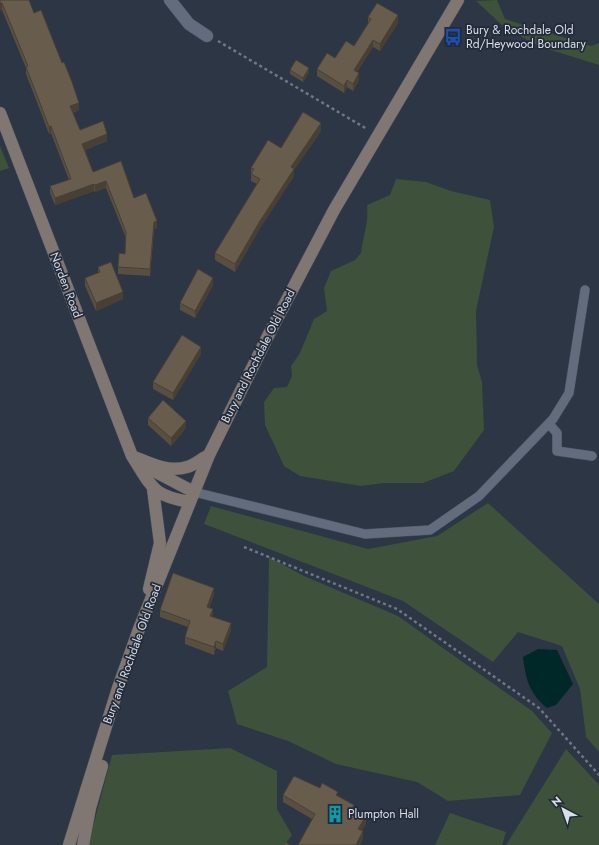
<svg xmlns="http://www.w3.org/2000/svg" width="599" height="845" viewBox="0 0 599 845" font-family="Jost,sans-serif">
  <rect width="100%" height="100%" fill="#2c3645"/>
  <path fill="#3d513b" d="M497 0 505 19 591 46 599 43V65L538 46 503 26 476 1Z
    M0 146 9 168 0 171Z
    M396 179 426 182 451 191 490 200 494 227 476 311 477 365 482 382 484 430 454 471 423 483H384L361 486 300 476 284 466 265 425 264 402 274 388 287 387 292 376 291 366 300 353 314 319 327 311 324 288 331 271 355 260 361 253C363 236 369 223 367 205L390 195Z
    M488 503 599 604V752L586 737 580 689 562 646 518 632 493 662 403 601 204 524 211 506 368 549 437 536Z
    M269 557 304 576 398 616 532 711 552 733 520 795 448 801 417 782 336 764 288 741 237 724 228 691 267 667Z
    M230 748 277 771V809L292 835 285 845H88L112 755Z
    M566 749 599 785V845H506Z
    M450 813 506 832 502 845H435Z"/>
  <path fill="#002829" d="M538 649 557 650 573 684 556 705 547 708C529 693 526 680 523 657Z"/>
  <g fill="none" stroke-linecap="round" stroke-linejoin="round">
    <g stroke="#4c5360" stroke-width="10">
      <path id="lane" d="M549 424 557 433V451L592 456
        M194 492 365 534 430 530 479 496 553 419 569 393 585 290"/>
    </g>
    <g stroke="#4c5360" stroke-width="13">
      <path id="street" d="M170 0 189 24 207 36"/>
    </g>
    <g stroke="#4c5360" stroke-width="13">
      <path id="secondary" d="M0 113 132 456C152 487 152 496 190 502
        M132 456C150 463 168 473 187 467 195 465 202 458 209 455
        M150 469 194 492
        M149 589 160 543 153 489
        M69 845 118 688 139 629 209 455 269 334 334 210 458 0
        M83 845 90 808 102 766"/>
    </g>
    <path stroke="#6e7784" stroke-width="2.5" stroke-dasharray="3 3" stroke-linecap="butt" d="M218 41 367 129
      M244 547 397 609 539 708 599 775"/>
    <use href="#lane" stroke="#626c7d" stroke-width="9"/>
    <use href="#street" stroke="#626c7d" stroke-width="12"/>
    <use href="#secondary" stroke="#817772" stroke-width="12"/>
  </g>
  <path fill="#594f41" d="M0 0 34 13 79 110 73 113 80 130 107 141 85 150 93 172 134 198 157 228 154 229 150 276 118 274V267L125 254 126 238 106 188 95 192 94 191 55 205 50 193V186L69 180 51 133 49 134 40 110 26 74V68L2 10Z
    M368 17 398 23 380 51 373 47 357 72 359 80 353 91 347 87 344 93 317 76V69L354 46 368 23Z
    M290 70 309 72 303 82 290 74Z
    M321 131 294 170V176L260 228 235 272 215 260V253L257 184 251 181V168Z
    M98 267 123 299 96 311 85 286V278L98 273Z
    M213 285 195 318 180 310V303Z
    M201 354 173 400 153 389V382Z
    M148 418 186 428 171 446 148 425Z
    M214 595 209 607 213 617 231 630 223 651 216 648 214 655 185 644V637L188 627 160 617V610Z
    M320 788 338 796 354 811 366 824 361 831 363 839 312 819 283 802V795Z"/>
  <path fill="#494035" d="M0 3H2V10L0 11Z
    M398 15V23L380 51V44Z
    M373 40V47L354 77V70Z
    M309 68V72L303 82V78Z
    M359 73V80L353 91V84Z
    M347 80V87L344 93V86Z
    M79 103V110L70 113V106Z
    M321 123V131L294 170V176L260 228 235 272V264L291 167Z
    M51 126V133L49 134V127Z
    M107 134V141L82 151V144Z
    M106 181V188L95 192V185Z
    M94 184V191L55 205V198Z
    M157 221V228L154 229 150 276 154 222Z
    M213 278V285L195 318V311Z
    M123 292V299L96 311V303Z
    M201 347V354L173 400V393Z
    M186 421V428L171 446V438Z
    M214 588V595L207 614V607Z
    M213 609V616L210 623V616Z
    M231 623V630L223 651V644Z
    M216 641V648L214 655V647Z
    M354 805V812L351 810Z
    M366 816V824L358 837V829Z
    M363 831V839L360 845H356Z"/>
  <path fill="#685c4c" stroke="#494035" d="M0 0H29L34 13 41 10 62 63 64 62 72 82 79 103 70 106 80 130 103 121 107 134 82 144 93 172 121 161 134 198 146 193 157 221 154 222 150 269 118 267 119 253 125 254 126 232 106 181 95 185 94 184 55 198 50 186 71 179 51 126 49 127 40 103 26 67 28 66 2 3H0Z
    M377 3 398 15 380 44 373 40 354 70 359 73 353 84 347 80 344 86 317 69 327 53 335 58 346 41 354 46 371 19 368 17Z
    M296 60 309 68 303 78 290 70Z
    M303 112 321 123 291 167 294 169 260 221 235 264 215 253 260 179 251 174 254 169 251 168 268 140 281 148Z
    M111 262 123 292 96 303 85 278 100 272 98 267Z
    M198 269 213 278 195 311 180 303Z
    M182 335 201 347 173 393 153 382Z
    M163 400 186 421 171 438 148 418Z
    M173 573 214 588 207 607 213 609 210 616 231 623 223 644 216 641 214 647 185 637 190 621 160 610Z
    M294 776 320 788 322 783 338 792 336 795 354 805 351 810 366 816 358 829 363 831 356 845H298L315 814 283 795Z
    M286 842 290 845H284Z"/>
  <defs>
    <g id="bus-bare" transform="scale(1.38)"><path d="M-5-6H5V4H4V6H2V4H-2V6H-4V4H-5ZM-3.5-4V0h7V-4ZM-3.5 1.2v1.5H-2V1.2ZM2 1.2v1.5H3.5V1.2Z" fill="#1a4fb4" stroke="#232b3a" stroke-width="2.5" paint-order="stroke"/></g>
    <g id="building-bare" transform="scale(1.38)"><path d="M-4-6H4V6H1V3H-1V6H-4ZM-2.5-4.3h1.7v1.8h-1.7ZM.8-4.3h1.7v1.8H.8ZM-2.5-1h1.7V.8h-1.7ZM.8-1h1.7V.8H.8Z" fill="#0f9aa8" stroke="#232b3a" stroke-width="2.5" paint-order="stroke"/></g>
  </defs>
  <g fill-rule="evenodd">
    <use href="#bus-bare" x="453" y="37"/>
    <use href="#building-bare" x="335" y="814"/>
  </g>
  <g text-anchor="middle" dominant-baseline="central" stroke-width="3.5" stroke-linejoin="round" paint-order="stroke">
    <g font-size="12" fill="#d9dfe9" stroke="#232b3a" text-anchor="start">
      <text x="466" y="30">Bury &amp; Rochdale Old<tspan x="466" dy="14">Rd/Heywood Boundary</tspan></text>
      <text x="348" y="814">Plumpton Hall</text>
    </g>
    <g font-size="12" fill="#d9dfe9" stroke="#232b3a">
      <text transform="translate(66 285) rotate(69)">Norden Road</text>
      <text transform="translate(258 356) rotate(-63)">Bury and Rochdale Old Road</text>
      <text transform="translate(132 654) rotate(-70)">Bury and Rochdale Old Road</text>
    </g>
  </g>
  <g transform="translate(563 809) rotate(319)" stroke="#232b3a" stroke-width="3" paint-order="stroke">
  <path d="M0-3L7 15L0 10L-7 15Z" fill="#d9dfe9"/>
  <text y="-6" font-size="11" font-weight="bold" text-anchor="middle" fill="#d9dfe9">N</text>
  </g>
</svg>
